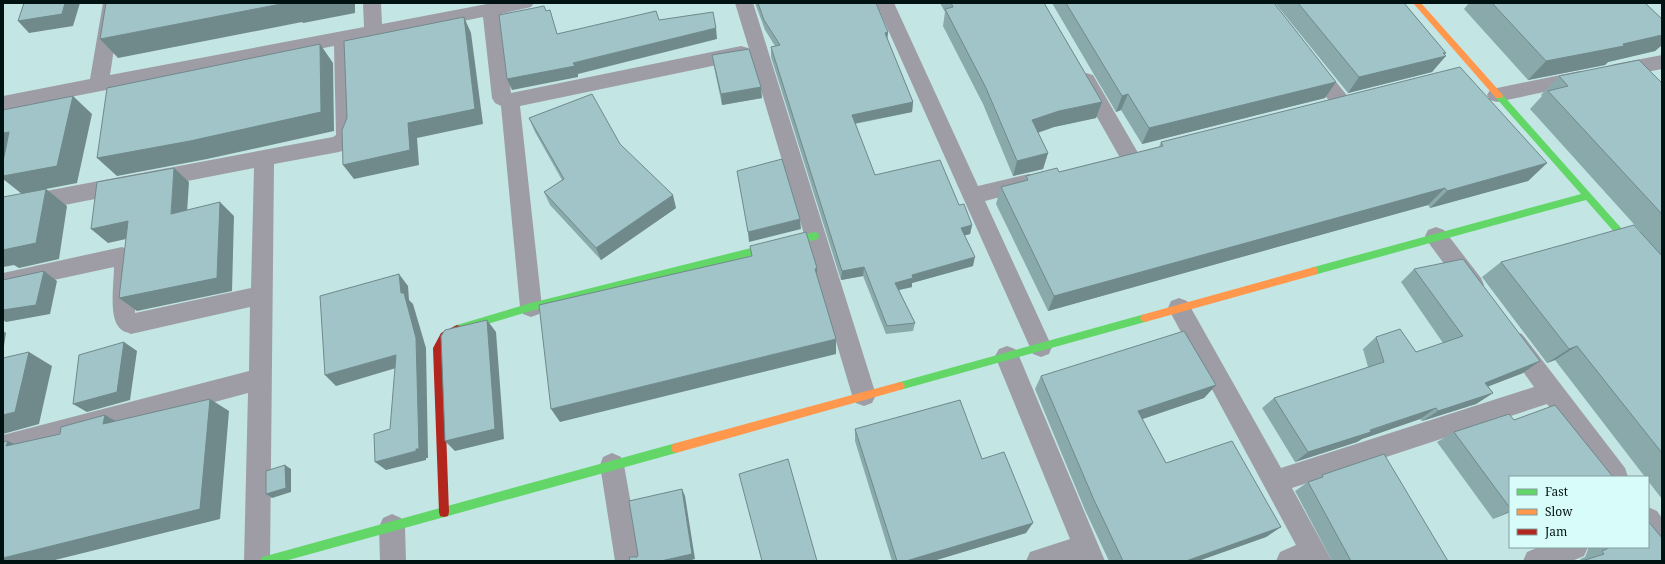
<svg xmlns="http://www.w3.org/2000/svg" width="1665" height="564" viewBox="0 0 1665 564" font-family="'Noto Serif',serif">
  <rect width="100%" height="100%" fill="#c3e5e4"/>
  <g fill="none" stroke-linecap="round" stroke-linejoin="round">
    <path fill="#9e9da6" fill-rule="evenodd" d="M103 3H121L110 75 364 27 363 3H381L382 24 492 3H534L531 7 501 14 511 93 741 46 748 48 750 52 735 3H753L876 395 872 403 864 406 856 403 852 395 750 53 748 58 741 60 520 106 542 307 539 314 531 317 523 314 520 307 501 106 495 103 492 98 483 17 352 43 356 133C354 144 349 149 339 152L274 164 270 561H244L248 393 3 459V435L249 371 250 307 131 334C126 332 121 331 118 326 109 313 114 283 114 267L3 291V273L122 247 133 252 136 258 135 313 251 288 254 168 3 217V199L333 137 336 135 334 46 3 110V96L90 79Z
      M876 3H894L978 186 1029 174 1036 176 1039 182 1036 188 985 201 1052 347 1049 354 1041 357 1033 354Z
      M1662 55V69L1615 78 1608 76 1606 71 1608 66 1615 64Z
      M1313 60 1320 62 1349 98 1352 103 1349 108 1342 110 1335 108 1306 72 1304 67 1306 62Z
      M1580 71 1587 73 1590 78 1587 83 1497 102 1490 100 1487 95 1490 90 1497 88Z
      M1086 73 1093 75 1137 151 1140 157 1137 163 1130 165 1123 163 1076 80 1079 75Z
      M1436 227 1444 230 1481 278 1484 285 1481 292 1473 294 1465 292 1428 242 1425 236 1428 230Z
      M1179 298 1187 301 1281 468 1534 387 1506 348 1503 341 1506 334 1514 331 1522 334 1625 468 1628 477H1601L1547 404 1292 488 1332 561H1276L1280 552 1296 545 1168 308 1171 301Z
      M1007 346 1015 349 1019 356 1105 561H1026L1030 552 1070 539 995 356 999 349Z
      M612 453 621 457 624 465 641 561H615L600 465 603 457Z
      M1648 507 1657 511 1662 518V552L1653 548 1648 541Z
      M392 514 401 518 405 527 406 561H380L379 527 383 518Z
      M1539 547H1588L1584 556 1572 561H1523L1527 552Z"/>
    <path fill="#63d668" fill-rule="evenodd" d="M1499 93 1502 94 1662 274V284L1659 283 1586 200 1314 275 1311 274 1310 271 1311 268 1314 267 1581 194 1496 98 1495 96Z
      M815 232 818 233 819 236 818 239 815 240 531 311 457 333 454 332 452 329 454 326 457 325 531 303Z
      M1145 314 1148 315 1150 318 1148 321 1145 322 900 390 897 389 895 386 897 383 900 382Z
      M676 443 680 445 681 448 680 451 676 453 285 561H261L262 557 266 556Z"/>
    <path fill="#ff974d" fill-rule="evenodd" d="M1413 3H1421L1502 94 1503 96 1502 98H1496Z
      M1314 267 1317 268 1318 271 1317 274 1314 275 1145 322 1142 321 1140 318 1142 315 1145 314Z
      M900 382 903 383 905 386 903 389 900 390 676 453 672 451 671 448 672 445 676 443Z"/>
    <path fill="#b3261e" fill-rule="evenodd" d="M457 325 460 326 462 329C457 337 447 333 443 348L449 512 448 516 444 517 440 516 439 512 433 348 441 333Z"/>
  </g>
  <path fill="#8aa9ab" d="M755 3H876L888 32 887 38 913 102 912 112 855 124 875 175 959 205 972 225 970 234 964 235 973 266 912 283V287L899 290 915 323 913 331 886 334 863 276 841 280 771 57V47L775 46 765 30Z
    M940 3H1044L1102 102 1096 118 1054 127 1038 133 1048 153 1043 169 1013 176 983 104 943 26 945 12Z
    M1052 3H1274L1325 98 1142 144 1121 110 1116 112Z
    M1275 3H1404L1446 53 1432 72 1348 93Z
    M1469 3H1645L1662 19V45L1655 51 1608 62 1605 65 1528 80 1464 9Z
    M712 55 762 98 722 105 714 67Z
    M1559 76 1662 83V499L1648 481V477H1645L1555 360 1547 363 1482 277 1501 262 1641 232 1530 109 1542 96 1541 95Z
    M529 118 676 208 601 260 550 205 544 192 562 180 535 132Z
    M1161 142 1547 163 1528 181 1430 208 1428 205 1048 311 996 204 1001 187 1024 181 1026 176 1059 172 1159 147Z
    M1414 269 1523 373 1488 386 1493 393 1476 404 1422 421 1420 419 1362 439 1357 442 1295 462 1262 408 1274 398 1368 367 1363 349 1376 337 1416 352 1443 343 1401 282Z
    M1041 376 1216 385 1204 398 1142 419 1166 463 1281 527 1266 537 1198 561H1109L1085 510 1035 389Z
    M1514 420 1510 477V512L1493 519 1437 442 1454 432Z
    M855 429 982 459 1026 533 933 561H892L855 441Z
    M1322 475 1448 561H1332L1295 491 1308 482 1315 480Z
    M1648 521 1662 538V561H1582L1580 559 1585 557 1589 547H1648Z"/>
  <path fill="#70898b" d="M65 3H80L73 26 29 33 18 21Z
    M286 3H355V13L303 23 302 22 118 58 100 39Z
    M464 17 471 33 483 124 417 138 419 165 354 179 343 165 408 123Z
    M716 28 717 39 578 74V77L512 90 507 79Z
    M888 32 887 42 885 33Z
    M1662 35V45L1655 51 1608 62 1605 65 1528 80 1546 61Z
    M320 44 333 63 334 131 207 159 117 176 97 158Z
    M1446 53 1443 56H1446L1432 72 1348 93 1359 77Z
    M1336 82 1325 98 1142 144 1149 128Z
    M761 87 762 98 722 105 721 94Z
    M1128 94 1121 110 1116 112 1122 96Z
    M73 96 92 114 77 183 46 189 67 206 59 259 19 268 14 265 3 267V250L22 194 3 179V176Z
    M913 102 912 112 851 124 852 115Z
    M1102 102 1096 118 1054 127 1027 136 1032 120 1059 111Z
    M9 132 31 149 3 155V133Z
    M1048 153 1043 169 1013 176 1017 161Z
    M1547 163 1528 181 1430 208 1447 191Z
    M174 168 189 182 186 228 171 214Z
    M1445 188 1428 205 1048 311 1054 296Z
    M673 195 676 208 601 260 596 248Z
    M220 202 234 216 232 291 137 311 119 298Z
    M800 219 801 229 749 242 748 232Z
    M128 221 144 235 108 243 91 229Z
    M972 225 970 234 959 237 961 228Z
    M975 257 973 266 912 283V287L894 291 895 283 912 275Z
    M864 267 863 276 841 280 842 271Z
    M817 268V284L815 269Z
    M44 271 57 281 50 314 6 322 3 320V310Z
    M399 274 408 286 409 300 413 304 426 348 428 458H426V460L386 470 375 462 416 451Z
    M487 320 496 332 504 439 455 451 445 441Z
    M3 331 6 333 3 352Z
    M836 339V354L560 422 551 409Z
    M124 342 137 351 130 400 87 412 73 404Z
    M1577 346 1555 360 1547 363 1569 349Z
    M29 352 52 366 39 424 3 434V415Z
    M396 355 406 365 336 386 325 375Z
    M1540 361 1523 373 1469 394 1485 383Z
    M1216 385 1204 398 1128 424 1138 411Z
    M1493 393 1476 404 1422 421 1438 411Z
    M210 399 229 411 220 519 51 561H3V558Z
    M1436 408 1420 419 1362 439 1357 442 1295 462 1308 452Z
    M105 415 126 427 103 424Z
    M8 441 32 453 6 446Z
    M285 465 291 469V492L272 498 266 494Z
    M682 489 685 496 695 559 688 561H661Z
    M1510 511V512L1493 519Z
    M1033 523 1026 533 933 561H906Z
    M1281 527 1266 537 1198 561H1186Z"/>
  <path fill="#a0c4c7" stroke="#70898b" d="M24 3H65L62 14 18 21Z
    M106 3H286L100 39Z
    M758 3H876L888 32 885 33 913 102 852 115 875 175 940 160 959 205 964 204 972 225 961 228 975 257 912 275 913 278 895 283 915 323 887 326 864 267 842 271 771 47 780 45 764 20Z
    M951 3H1044L1102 102 1059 111 1032 120 1048 153 1017 161 986 88 945 9 953 7Z
    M1066 3H1274L1336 82 1149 128 1128 94 1122 96Z
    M1298 3H1404L1446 53H1443L1446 56 1359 77Z
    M1492 3H1645L1662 19V35L1623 44 1624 46 1546 61Z
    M544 6 546 11 550 10 557 34 656 11 659 20 713 12 716 28 573 63 575 66 507 79 499 15Z
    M464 17 475 109 408 123 410 150 343 165 342 130 347 118 344 41Z
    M320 44 321 112 190 141 97 158 107 88Z
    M749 49 761 87 721 94 712 55Z
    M1639 60 1662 83V214L1548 91 1568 86 1559 76Z
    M1460 67 1547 163 1447 191 1445 188 1054 296 1001 187 1028 180 1026 176 1057 168 1059 172 1163 146 1161 142Z
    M592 94 620 144 673 195 596 248 544 192 564 179 529 118Z
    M73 96 57 166 3 176V162L9 132 3 133V110Z
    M782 159 800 219 748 232 737 171Z
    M174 168 171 214 220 202 217 278 119 298 128 221 91 229 97 182Z
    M46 189 36 243 3 250V197Z
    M1634 225 1662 256V453L1577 346 1569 349 1501 262Z
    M806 232 817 268 815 269 836 339 551 409 539 305 752 256 750 246Z
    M1463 259 1540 361 1485 383 1493 393 1438 411 1436 408 1370 430 1371 432 1308 452 1274 398 1384 362 1376 337 1400 329 1416 352 1463 336 1414 269Z
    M44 271 36 305 3 310V280Z
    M399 274 401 293H404L416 338 419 449H416V451L375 462 374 434 390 429 396 355 325 375 320 296Z
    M487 320 495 429 445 441 441 336 445 330Z
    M1184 331 1216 385 1138 411 1166 463 1232 441 1281 527 1186 561H1123L1094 500 1041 376Z
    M124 342 117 392 73 404 79 355Z
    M29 352 15 412 3 415V358Z
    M210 399 200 509 3 558V442L8 441 6 446 60 434 61 427 105 415 103 424Z
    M960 400 982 459 1004 452 1033 523 906 561H897L855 429Z
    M1555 405 1613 477H1510V508L1454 432 1509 414 1514 420Z
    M1384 454 1448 561H1351L1308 482 1323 477 1322 475Z
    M788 459 817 561H762L739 474Z
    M285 465 286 488 266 494V471Z
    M682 489 692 554 661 561H630L629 557H637L638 555 629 501Z
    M1648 521 1662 538V561H1582L1604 554 1602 551 1607 549 1608 547H1648Z"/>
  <rect width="1665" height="564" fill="none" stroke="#001211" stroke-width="8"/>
  <rect x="1509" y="476" width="140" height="72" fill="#d7fcfa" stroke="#819e9d"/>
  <rect x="1517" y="489" width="20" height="6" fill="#63d668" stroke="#819e9d"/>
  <text x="1545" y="496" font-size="12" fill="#001211">Fast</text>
  <rect x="1517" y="509" width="20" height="6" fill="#ff974d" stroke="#819e9d"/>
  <text x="1545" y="516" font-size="12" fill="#001211">Slow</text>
  <rect x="1517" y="529" width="20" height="6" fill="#b3261e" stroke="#819e9d"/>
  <text x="1545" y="536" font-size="12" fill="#001211">Jam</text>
</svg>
